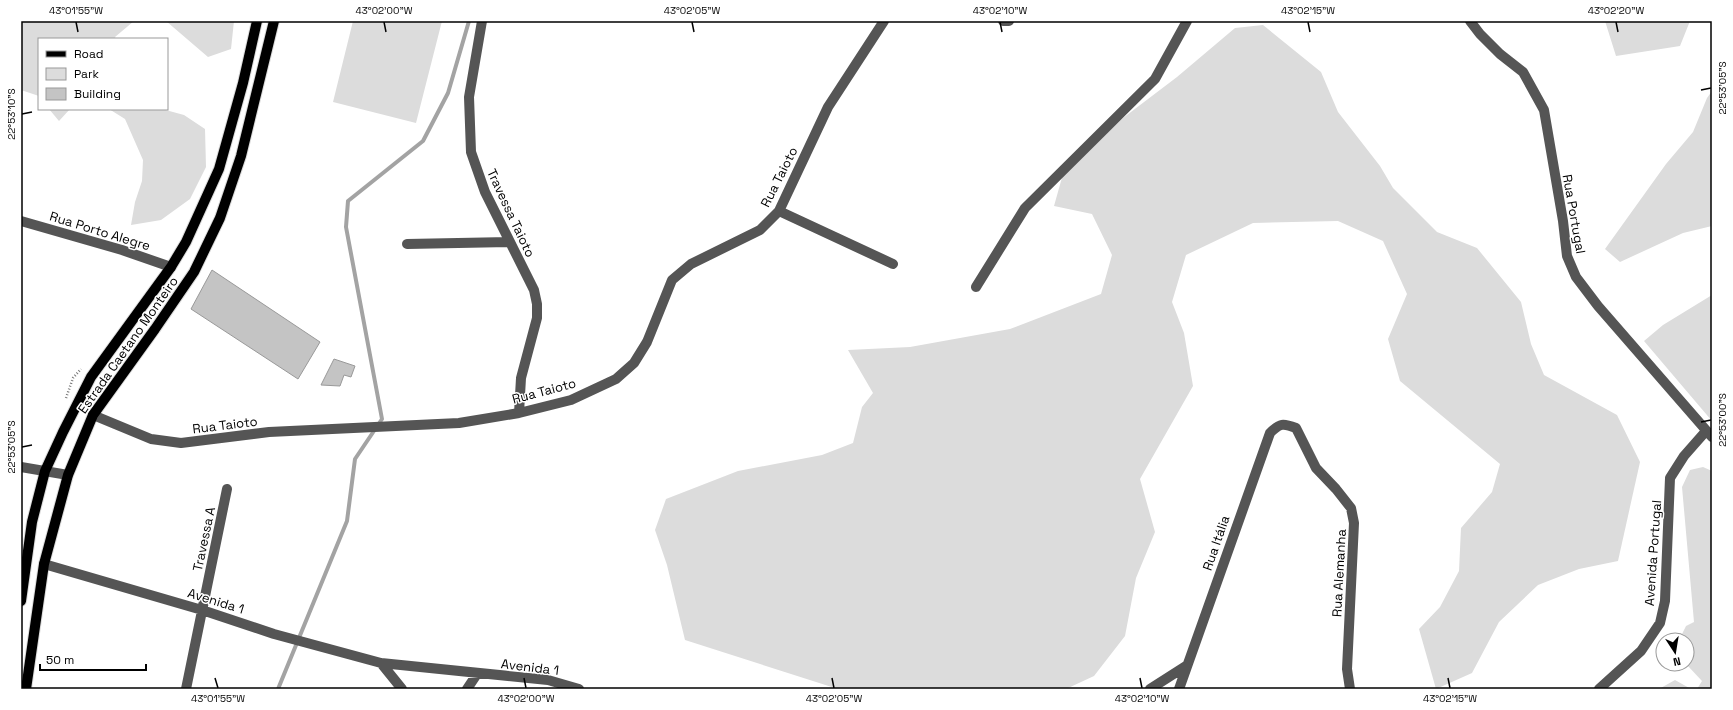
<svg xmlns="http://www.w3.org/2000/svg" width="1733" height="710" viewBox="0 0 1733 710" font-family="'Space Grotesk',sans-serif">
  <rect width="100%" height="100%" fill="#fff"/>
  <path fill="#dcdcdc" d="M21 21H134L115 37 116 39H39V96L21 90Z
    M166 21H234L231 49 208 57Z
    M353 21H442L416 123 333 102Z
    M1605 21H1690L1680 46 1616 56Z
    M1263 25 1321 72 1338 112 1380 166 1393 188 1437 232 1477 248 1521 302 1531 344 1544 375 1617 415 1640 462 1618 561 1579 569 1538 585 1499 622 1472 673 1436 689 1419 629 1440 607 1459 571 1461 528 1492 492 1500 464 1400 381 1388 339 1407 294 1383 241 1338 221 1253 223 1186 255 1172 302 1184 333 1193 386 1140 479 1155 532 1136 578 1125 636 1094 676 1066 689H838L685 640 667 565 655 530 666 499 738 471 822 455 853 443 862 407 873 393 848 350 910 347 1010 329 1101 294 1112 255 1092 214 1054 206 1063 174 1123 118 1177 77 1235 28Z
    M1712 91V226L1683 233 1620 262 1605 249 1666 164 1693 132 1707 98Z
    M49 109H70L59 121Z
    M109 109H162L184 115 205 129 206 167 190 199 161 220 131 225 135 202 142 181 143 160 125 119Z
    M1712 295V421L1644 341 1663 325Z
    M1703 467 1712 471V689H1697L1702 681 1687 665 1690 661 1687 658V640H1679L1686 626 1694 622 1682 487 1690 470Z
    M1675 680 1691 689H1659Z"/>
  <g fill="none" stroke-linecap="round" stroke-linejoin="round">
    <path stroke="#a3a3a3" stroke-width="4" d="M278 689 347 521 355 459 382 419 346 227 348 201 423 141 448 93 469 21"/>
  </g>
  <path fill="#c4c4c4" stroke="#999" d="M212 270 320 342 298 379 191 309Z
    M334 359 355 366 351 377 344 375 340 386 321 385Z"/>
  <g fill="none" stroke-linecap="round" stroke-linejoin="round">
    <g stroke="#dbdbdb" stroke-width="12">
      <path id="major" d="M21 601 32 522 45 471 63 432 91 377 171 267 186 242 219 169 243 83 257 21
        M26 689 44 564 68 475 93 415 155 329 194 272 220 218 241 156 274 21"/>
    </g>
    <path stroke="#777" stroke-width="2.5" stroke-dasharray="1 2" stroke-linecap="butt" d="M66 398 73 378 81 369"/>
    <path stroke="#555" stroke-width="10" d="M482 21 469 97 471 152 485 192 534 290 537 304V318L521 378 519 413
      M1003 21H1009
      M1470 21 1480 34 1500 54 1523 72 1544 110 1563 221 1567 256 1576 277 1598 306 1712 437
      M779 211 893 264
      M21 221 122 250 171 267
      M407 244 509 242
      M976 287 1025 208 1155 79 1187 21
      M93 415 151 439 181 443 269 432 459 423 519 413 571 400 616 379 634 363 647 342 672 280 691 264 760 230 779 211 828 107 884 21
      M21 467 68 475
      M44 564 202 610 274 634 381 663 548 680 579 689
      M381 663 402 689
      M186 689 227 489
      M467 689 477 674
      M1150 689 1186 666
      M1179 689 1270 433C1280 423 1283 423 1296 428L1316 468 1336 489 1351 508 1354 523 1347 669 1350 689
      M1599 689 1641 651 1660 623 1665 601 1670 478 1684 456 1706 431"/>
    <use href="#major" stroke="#000" stroke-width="10"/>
  </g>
  <path fill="none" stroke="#000" stroke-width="1.5" d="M76 22 78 32M384 22 386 32M692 22 694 32M1000 22 1002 32M1308 22 1310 32M1616 22 1618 32M1701 90 1711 88M22 114 32 112M1701 422 1711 420M22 447 32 445M215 678 218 688M524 678 526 688M832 678 834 688M1140 678 1142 688M1448 678 1450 688"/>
  <g text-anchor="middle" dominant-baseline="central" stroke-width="3" stroke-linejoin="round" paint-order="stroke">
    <g font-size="13" fill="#000" stroke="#fff">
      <text transform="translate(779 177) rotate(-63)">Rua Taioto</text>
      <text transform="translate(511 213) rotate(65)">Travessa Taioto</text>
      <text transform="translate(1574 214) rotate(80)">Rua Portugal</text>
      <text transform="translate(100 231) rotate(17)">Rua Porto Alegre</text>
      <text transform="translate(128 345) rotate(-55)">Estrada Caetano Monteiro</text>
      <text transform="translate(544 391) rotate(-15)">Rua Taioto</text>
      <text transform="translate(225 425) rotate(-7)">Rua Taioto</text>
      <text transform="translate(204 539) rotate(-78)">Travessa A</text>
      <text transform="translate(1216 543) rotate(-71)">Rua Itália</text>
      <text transform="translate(1653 553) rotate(-86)">Avenida Portugal</text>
      <text transform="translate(1339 573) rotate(-87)">Rua Alemanha</text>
      <text transform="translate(216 601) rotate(17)">Avenida 1</text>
      <text transform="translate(530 667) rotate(7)">Avenida 1</text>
    </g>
  </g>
  <rect width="1733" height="710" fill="none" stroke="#ffffff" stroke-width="44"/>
  <rect x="38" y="38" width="130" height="72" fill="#ffffff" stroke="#999999"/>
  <rect x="46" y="51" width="20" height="6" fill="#000000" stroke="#999999"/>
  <text x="74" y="58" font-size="12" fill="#000000">Road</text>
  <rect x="46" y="68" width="20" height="12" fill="#dcdcdc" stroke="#999999"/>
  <text x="74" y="78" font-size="12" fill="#000000">Park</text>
  <rect x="46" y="88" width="20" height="12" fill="#c4c4c4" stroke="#999999"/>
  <text x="74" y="98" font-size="12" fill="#000000">Building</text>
  <g transform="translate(1675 652) rotate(168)"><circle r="19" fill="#ffffff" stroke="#999999"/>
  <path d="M0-3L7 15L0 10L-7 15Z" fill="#000000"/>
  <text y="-6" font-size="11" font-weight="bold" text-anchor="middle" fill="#000000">N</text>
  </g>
  <path d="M40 664v6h106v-6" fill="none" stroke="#000000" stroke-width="2"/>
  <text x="46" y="664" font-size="12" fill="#000000" stroke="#ffffff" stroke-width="3" paint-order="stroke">50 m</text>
  <rect x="22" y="22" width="1689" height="666" fill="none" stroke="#000" stroke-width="1.5"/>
  <g font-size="10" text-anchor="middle" fill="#000">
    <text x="76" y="14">43°01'55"W</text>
    <text x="384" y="14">43°02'00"W</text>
    <text x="692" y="14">43°02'05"W</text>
    <text x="1000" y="14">43°02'10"W</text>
    <text x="1308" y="14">43°02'15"W</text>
    <text x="1616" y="14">43°02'20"W</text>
    <text transform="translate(1722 88) rotate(-90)" y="4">22°53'05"S</text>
    <text transform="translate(11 114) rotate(-90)" y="4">22°53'10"S</text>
    <text transform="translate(1722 420) rotate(-90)" y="4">22°53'00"S</text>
    <text transform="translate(11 447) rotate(-90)" y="4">22°53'05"S</text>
    <text x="218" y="702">43°01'55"W</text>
    <text x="526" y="702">43°02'00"W</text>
    <text x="834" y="702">43°02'05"W</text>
    <text x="1142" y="702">43°02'10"W</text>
    <text x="1450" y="702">43°02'15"W</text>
  </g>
</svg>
